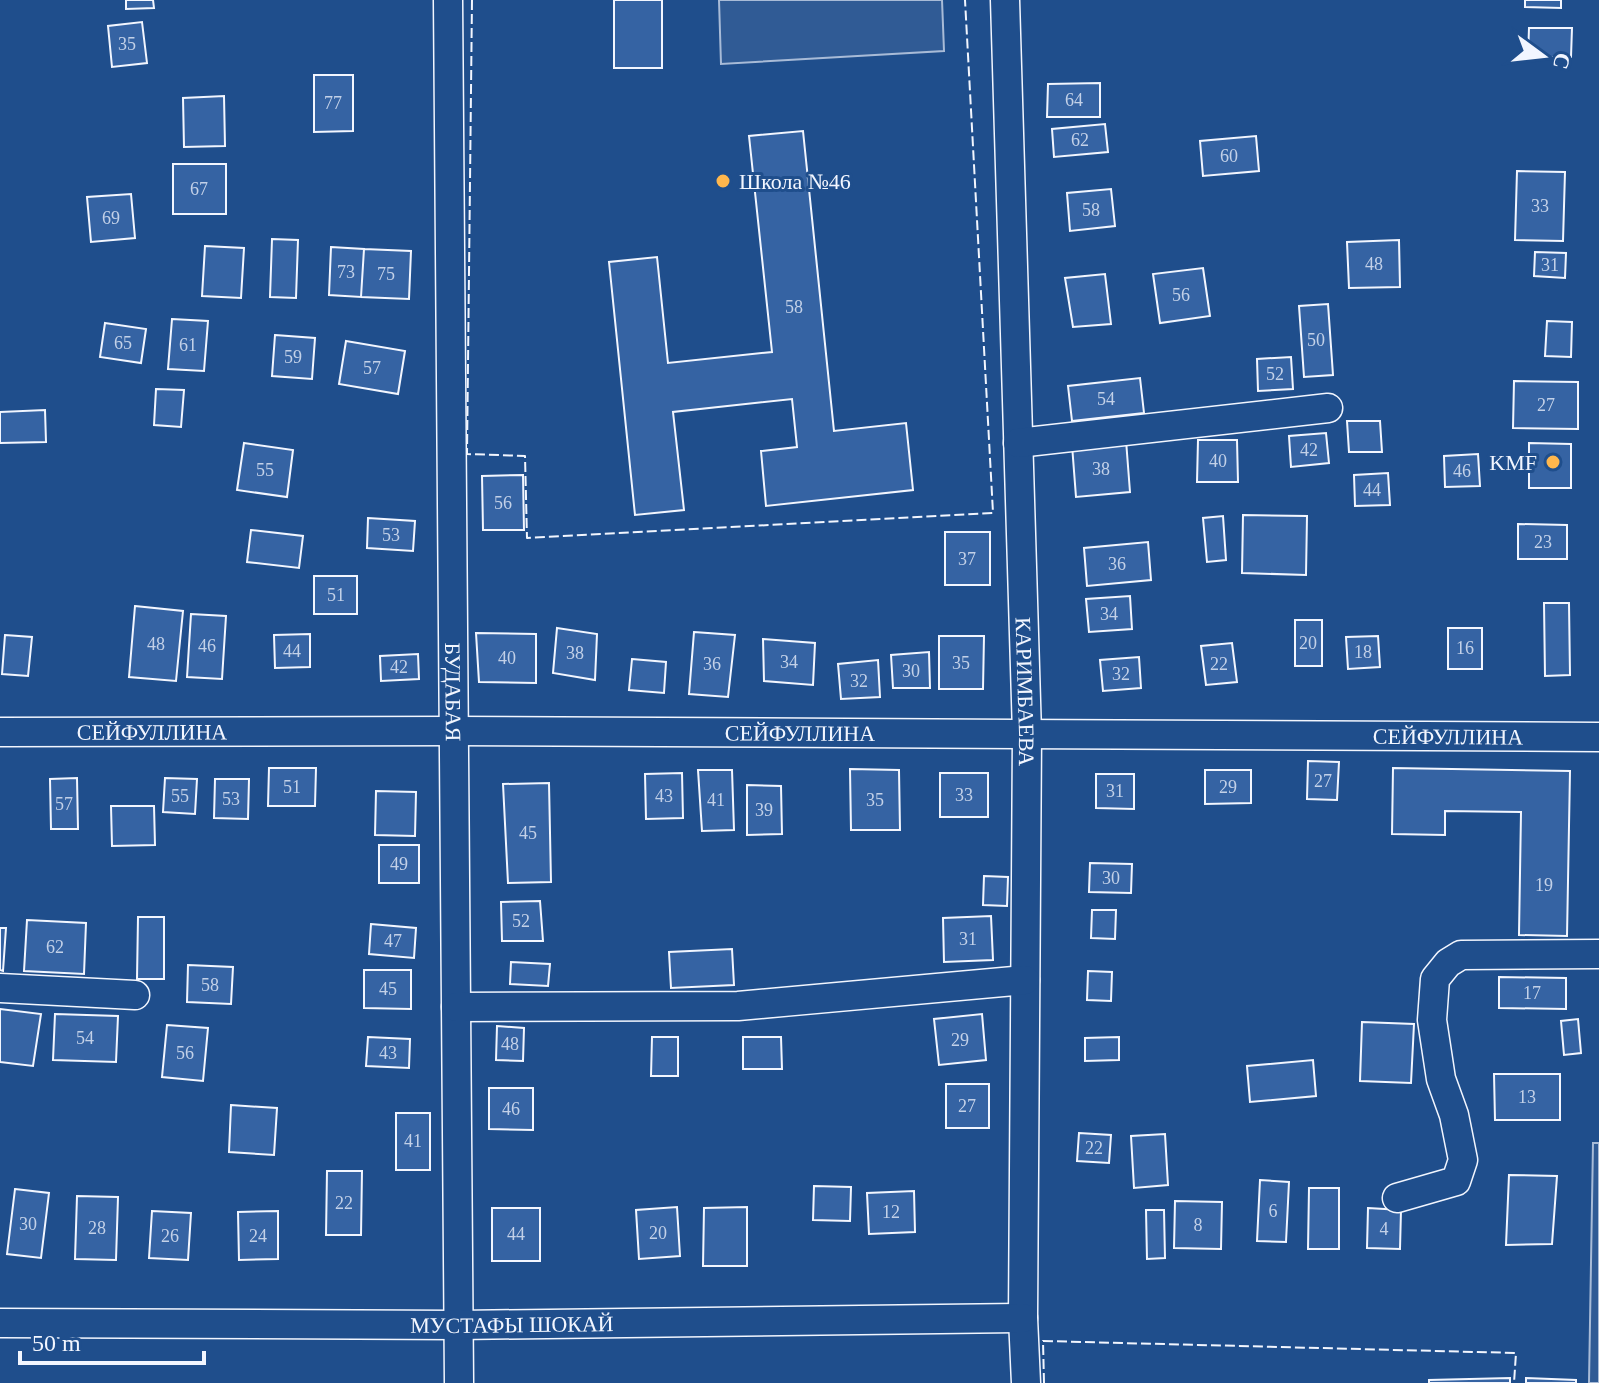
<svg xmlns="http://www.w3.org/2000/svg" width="1599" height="1383" viewBox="0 0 1599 1383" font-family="Georgia,serif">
  <rect width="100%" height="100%" fill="#1f4e8c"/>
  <path fill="#305b95" stroke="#a8bbd7" stroke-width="2" d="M719 0H942L944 51 721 64Z
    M1593 1143H1599V1383H1589Z"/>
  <path fill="#3563a3" stroke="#f2f6ff" stroke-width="2" d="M126 0H153L154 8 126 9Z
    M614 0H662V68H614Z
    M1525 0H1561V8L1525 7Z
    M142 22 147 63 112 67 108 26Z
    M1529 28H1572L1571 57H1528Z
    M314 75H353V131L314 132Z
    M1100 83V117H1047L1048 84Z
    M224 96 225 146 184 147 183 98Z
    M1105 124 1108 152 1054 157 1052 129Z
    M803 131 834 431 906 423 913 490 766 506 761 451 797 447 792 399 673 412 684 510 635 515 609 262 657 257 668 363 772 352 749 136Z
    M1256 136 1259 171 1203 176 1200 141Z
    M173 164H226V214H173Z
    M1517 171 1565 172 1563 241 1515 240Z
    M1111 189 1115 226 1070 231 1067 193Z
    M131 194 135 238 91 242 87 197Z
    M272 239 298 240 296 298 270 297Z
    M1399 240 1400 287 1349 288 1347 242Z
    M205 246 244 248 241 298 202 296Z
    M331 247 364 249 361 297 329 295Z
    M364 249 411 251 409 299 361 297Z
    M1535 252 1566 253 1565 278 1534 276Z
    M1203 268 1210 316 1160 323 1153 274Z
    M1105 274 1111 324 1073 327 1065 278Z
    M1328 304 1333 375 1304 377 1299 306Z
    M172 319 208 321 204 371 168 369Z
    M1547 321 1572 322 1571 357 1545 356Z
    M105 323 146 329 141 363 100 357Z
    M275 335 315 338 312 379 272 376Z
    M346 341 405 351 398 394 339 384Z
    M1291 357 1293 389 1258 391 1257 359Z
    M1140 378 1144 413 1072 421 1068 386Z
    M1514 381 1578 382V429L1513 428Z
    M156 389 184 390 181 427 154 425Z
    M45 410 46 442 0 443V412Z
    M1347 421H1380L1382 452H1349Z
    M1326 433 1329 463 1291 467 1289 436Z
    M1126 440 1130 492 1076 497 1072 445Z
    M1198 440H1237L1238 482H1197Z
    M244 443 293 450 287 497 237 490Z
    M1529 443 1571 444V488H1529Z
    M1478 454 1480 486 1445 487 1444 456Z
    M1388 473 1390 505 1355 506 1354 475Z
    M523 475 524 530H483L482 476Z
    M1243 515 1307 516 1306 575 1242 573Z
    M1223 516 1226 560 1207 562 1203 518Z
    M368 518 415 521 413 551 367 548Z
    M1518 524 1567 525V559H1518Z
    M251 530 303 536 299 568 247 562Z
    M945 532H990V585H945Z
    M1148 542 1151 580 1087 586 1084 548Z
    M314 576H357V614H314Z
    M1130 596 1132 629 1089 632 1086 599Z
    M1544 603H1569L1570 675 1545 676Z
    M135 606 183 611 176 681 129 677Z
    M191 614 226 616 222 679 187 677Z
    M1295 620H1322V666H1295Z
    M557 628 597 634 595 680 553 673Z
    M1448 628H1482V669H1448Z
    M694 632 735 635 728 697 689 694Z
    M476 633 536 634V683L479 682Z
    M310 634V667L275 668 274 635Z
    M5 635 32 637 28 676 2 674Z
    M939 636H984L983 689H939Z
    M1378 636 1380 667 1348 669 1346 637Z
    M763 639 815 643 813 685 764 681Z
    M1232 643 1237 682 1206 685 1201 646Z
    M929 652 930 688H893L891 655Z
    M418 654 419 679 381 681 380 656Z
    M1139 657 1141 688 1103 691 1100 660Z
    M632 659 666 662 664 693 629 690Z
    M878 660 880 697 841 699 838 664Z
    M1308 761 1339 762 1337 800 1307 799Z
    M269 768H316L315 806H268Z
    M1393 768 1570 771 1567 936 1519 935 1521 812 1445 811V835L1392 834Z
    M850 769 899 770 900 830H851Z
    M698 770H732L734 830 702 831Z
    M1205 770H1251V803L1205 804Z
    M682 773 683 818 646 819 645 774Z
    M940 773H988V817H940Z
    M1096 774H1134V809L1096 808Z
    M77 778 78 829H51L50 779Z
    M165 778 197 779 195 814 163 812Z
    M215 779H249L248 819 214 818Z
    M549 783 551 882 508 883 503 784Z
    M747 785 781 786 782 834 747 835Z
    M376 791 416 792 415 836 375 835Z
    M111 806H154L155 845 112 846Z
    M379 845H419V883H379Z
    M1090 863 1132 864 1131 893 1089 892Z
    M984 876 1008 877 1007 906 983 905Z
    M540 901 543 941H502L501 902Z
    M1092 910H1116L1115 939 1091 938Z
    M991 916 993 960 944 962 943 918Z
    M138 917H164V979H137Z
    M27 920 86 923 84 974 24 971Z
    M371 924 416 928 414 958 369 954Z
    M0 928H6L3 971 0 970Z
    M732 949 734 985 671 988 669 952Z
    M511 962 550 964 548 986 510 984Z
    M188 965 233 967 231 1004 187 1002Z
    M364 970H411V1009L364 1008Z
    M1088 971 1112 972 1111 1001 1087 1000Z
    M1499 977 1566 978V1009L1499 1008Z
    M0 1009 41 1014 33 1066 0 1062Z
    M55 1014 118 1016 116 1062 53 1060Z
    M982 1014 986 1060 939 1065 934 1019Z
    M1578 1019 1581 1053 1564 1055 1561 1021Z
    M1362 1022 1414 1024 1411 1083 1360 1081Z
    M167 1025 208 1028 203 1081 162 1077Z
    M497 1026 524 1028 523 1061 496 1060Z
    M368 1037 410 1039 409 1068 366 1066Z
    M652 1037H678V1076H651Z
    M743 1037H781L782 1069H743Z
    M1119 1037V1060L1085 1061V1038Z
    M1313 1060 1316 1096 1250 1102 1247 1066Z
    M1494 1074H1560V1120H1495Z
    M946 1084H989V1128H946Z
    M489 1088H533V1130L489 1129Z
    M231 1105 277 1108 274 1155 229 1152Z
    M396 1113H430V1170H396Z
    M1079 1133 1111 1135 1109 1163 1077 1161Z
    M1165 1134 1168 1185 1134 1188 1131 1136Z
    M327 1171H362L361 1235H326Z
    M1509 1175 1557 1176 1552 1244 1506 1245Z
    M1260 1180 1289 1182 1286 1242 1257 1241Z
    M814 1186 851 1187 850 1221 813 1220Z
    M1309 1188H1339V1249H1308Z
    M15 1189 49 1193 41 1258 7 1254Z
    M914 1191 915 1232 869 1234 867 1193Z
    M77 1196 118 1197 116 1260 75 1259Z
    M1175 1201 1222 1202 1221 1249 1174 1248Z
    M677 1207 680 1256 639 1259 636 1210Z
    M747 1207V1266H703L704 1208Z
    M492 1208H540V1261H492Z
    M1368 1208 1401 1210 1400 1249 1367 1248Z
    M1146 1210H1164L1165 1258 1147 1259Z
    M152 1211 191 1213 188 1260 149 1258Z
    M278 1211V1259L239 1260 238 1212Z
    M1510 1378V1383H1429V1380Z
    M1526 1378 1576 1380V1383H1526Z"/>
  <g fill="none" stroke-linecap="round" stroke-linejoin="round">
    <g stroke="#f2f6ff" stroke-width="31">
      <g id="minor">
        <path id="s1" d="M448 0 459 1383"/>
        <path id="s2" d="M1005 0 1027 734 1023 1318 1026 1383"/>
        <path d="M1018 443 1328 408"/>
        <path id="s3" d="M0 732 454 731 1599 737"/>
        <path d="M0 988 135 995"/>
        <path d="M456 1007 738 1006 1025 980"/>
        <path d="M1397 1198 1456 1181 1463 1160 1454 1115 1441 1079 1432 1020 1435 979 1448 963 1461 955 1599 954"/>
        <path id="s4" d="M0 1323 459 1325 1023 1318"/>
      </g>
    </g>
    <use href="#minor" stroke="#1f4e8c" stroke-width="28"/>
    <path stroke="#f2f6ff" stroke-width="2" stroke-dasharray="10 4" stroke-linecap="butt" d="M472 0 467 454 525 456 527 538 993 513 965 0
      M1044 1383 1043 1341 1516 1353 1514 1383"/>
  </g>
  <g fill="#ffb74d" stroke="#1f4e8c" stroke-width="3">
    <circle cx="723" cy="181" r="8"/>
    <circle cx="1553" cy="462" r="8"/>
  </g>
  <g text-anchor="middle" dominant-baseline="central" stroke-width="6" stroke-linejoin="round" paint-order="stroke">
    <g font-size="18" fill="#c3d1e8">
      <text x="127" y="44">35</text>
      <text x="1074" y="100">64</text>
      <text x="333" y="103">77</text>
      <text x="1080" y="140">62</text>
      <text x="1229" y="156">60</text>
      <text x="199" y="189">67</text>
      <text x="1540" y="206">33</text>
      <text x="1091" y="210">58</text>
      <text x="111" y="218">69</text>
      <text x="1374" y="264">48</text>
      <text x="1550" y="265">31</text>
      <text x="346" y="272">73</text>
      <text x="386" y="274">75</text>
      <text x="1181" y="295">56</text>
      <text x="794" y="307">58</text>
      <text x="1316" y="340">50</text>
      <text x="123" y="343">65</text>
      <text x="188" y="345">61</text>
      <text x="293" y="357">59</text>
      <text x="372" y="368">57</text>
      <text x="1275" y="374">52</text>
      <text x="1106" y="399">54</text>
      <text x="1546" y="405">27</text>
      <text x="1309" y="450">42</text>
      <text x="1218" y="461">40</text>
      <text x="1101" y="469">38</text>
      <text x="265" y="470">55</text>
      <text x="1462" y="471">46</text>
      <text x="1372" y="490">44</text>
      <text x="503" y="503">56</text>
      <text x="391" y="535">53</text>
      <text x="1543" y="542">23</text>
      <text x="967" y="559">37</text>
      <text x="1117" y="564">36</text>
      <text x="336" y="595">51</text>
      <text x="1109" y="614">34</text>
      <text x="1308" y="643">20</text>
      <text x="156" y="644">48</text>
      <text x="207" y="646">46</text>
      <text x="1465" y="648">16</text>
      <text x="292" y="651">44</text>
      <text x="1363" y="652">18</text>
      <text x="575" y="653">38</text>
      <text x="507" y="658">40</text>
      <text x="789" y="662">34</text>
      <text x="961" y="663">35</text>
      <text x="712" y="664">36</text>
      <text x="1219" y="664">22</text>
      <text x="399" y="667">42</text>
      <text x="911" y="671">30</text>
      <text x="1121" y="674">32</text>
      <text x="859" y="681">32</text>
      <text x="1323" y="781">27</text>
      <text x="292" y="787">51</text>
      <text x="1228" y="787">29</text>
      <text x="1115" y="791">31</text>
      <text x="964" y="795">33</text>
      <text x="180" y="796">55</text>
      <text x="664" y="796">43</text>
      <text x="231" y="799">53</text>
      <text x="716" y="800">41</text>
      <text x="875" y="800">35</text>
      <text x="64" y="804">57</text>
      <text x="764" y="810">39</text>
      <text x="528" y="833">45</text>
      <text x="399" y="864">49</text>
      <text x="1111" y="878">30</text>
      <text x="1544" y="885">19</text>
      <text x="521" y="921">52</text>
      <text x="968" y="939">31</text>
      <text x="393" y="941">47</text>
      <text x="55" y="947">62</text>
      <text x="210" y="985">58</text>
      <text x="388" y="989">45</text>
      <text x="1532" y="993">17</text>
      <text x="85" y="1038">54</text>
      <text x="960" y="1040">29</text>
      <text x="510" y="1044">48</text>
      <text x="185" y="1053">56</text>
      <text x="388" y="1053">43</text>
      <text x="1527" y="1097">13</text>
      <text x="967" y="1106">27</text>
      <text x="511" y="1109">46</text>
      <text x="413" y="1141">41</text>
      <text x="1094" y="1148">22</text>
      <text x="344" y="1203">22</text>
      <text x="1273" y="1211">6</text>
      <text x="891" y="1212">12</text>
      <text x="28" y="1224">30</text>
      <text x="1198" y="1225">8</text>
      <text x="97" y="1228">28</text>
      <text x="1384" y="1229">4</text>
      <text x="658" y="1233">20</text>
      <text x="516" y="1234">44</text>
      <text x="170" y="1236">26</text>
      <text x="258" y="1236">24</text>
    </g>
    <g font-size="22" fill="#f2f6ff" stroke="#1f4e8c" text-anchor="start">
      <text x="739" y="181">Школа №46</text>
      <text x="1537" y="462" text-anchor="end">KMF</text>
    </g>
    <g font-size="22" fill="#f2f6ff" stroke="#1f4e8c">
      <text stroke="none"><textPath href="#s1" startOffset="692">БУДАБАЯ</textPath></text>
      <text stroke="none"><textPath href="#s2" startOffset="692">КАРИМБАЕВА</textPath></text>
      <text stroke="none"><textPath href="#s3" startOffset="152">СЕЙФУЛЛИНА</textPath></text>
      <text stroke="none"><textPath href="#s3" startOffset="800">СЕЙФУЛЛИНА</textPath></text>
      <text stroke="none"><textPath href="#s3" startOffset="1448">СЕЙФУЛЛИНА</textPath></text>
      <text stroke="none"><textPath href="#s4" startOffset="512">МУСТАФЫ ШОКАЙ</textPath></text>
    </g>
  </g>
  <g transform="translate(1543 56) rotate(105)" stroke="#1f4e8c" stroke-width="6" paint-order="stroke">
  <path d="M0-6L14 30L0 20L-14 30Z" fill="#f2f6ff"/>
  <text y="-12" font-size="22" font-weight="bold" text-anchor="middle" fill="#f2f6ff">С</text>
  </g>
  <path d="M20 1351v12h184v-12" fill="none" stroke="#f2f6ff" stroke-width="4"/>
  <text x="32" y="1351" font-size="24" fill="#f2f6ff" stroke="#1f4e8c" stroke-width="6" paint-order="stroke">50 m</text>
</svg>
